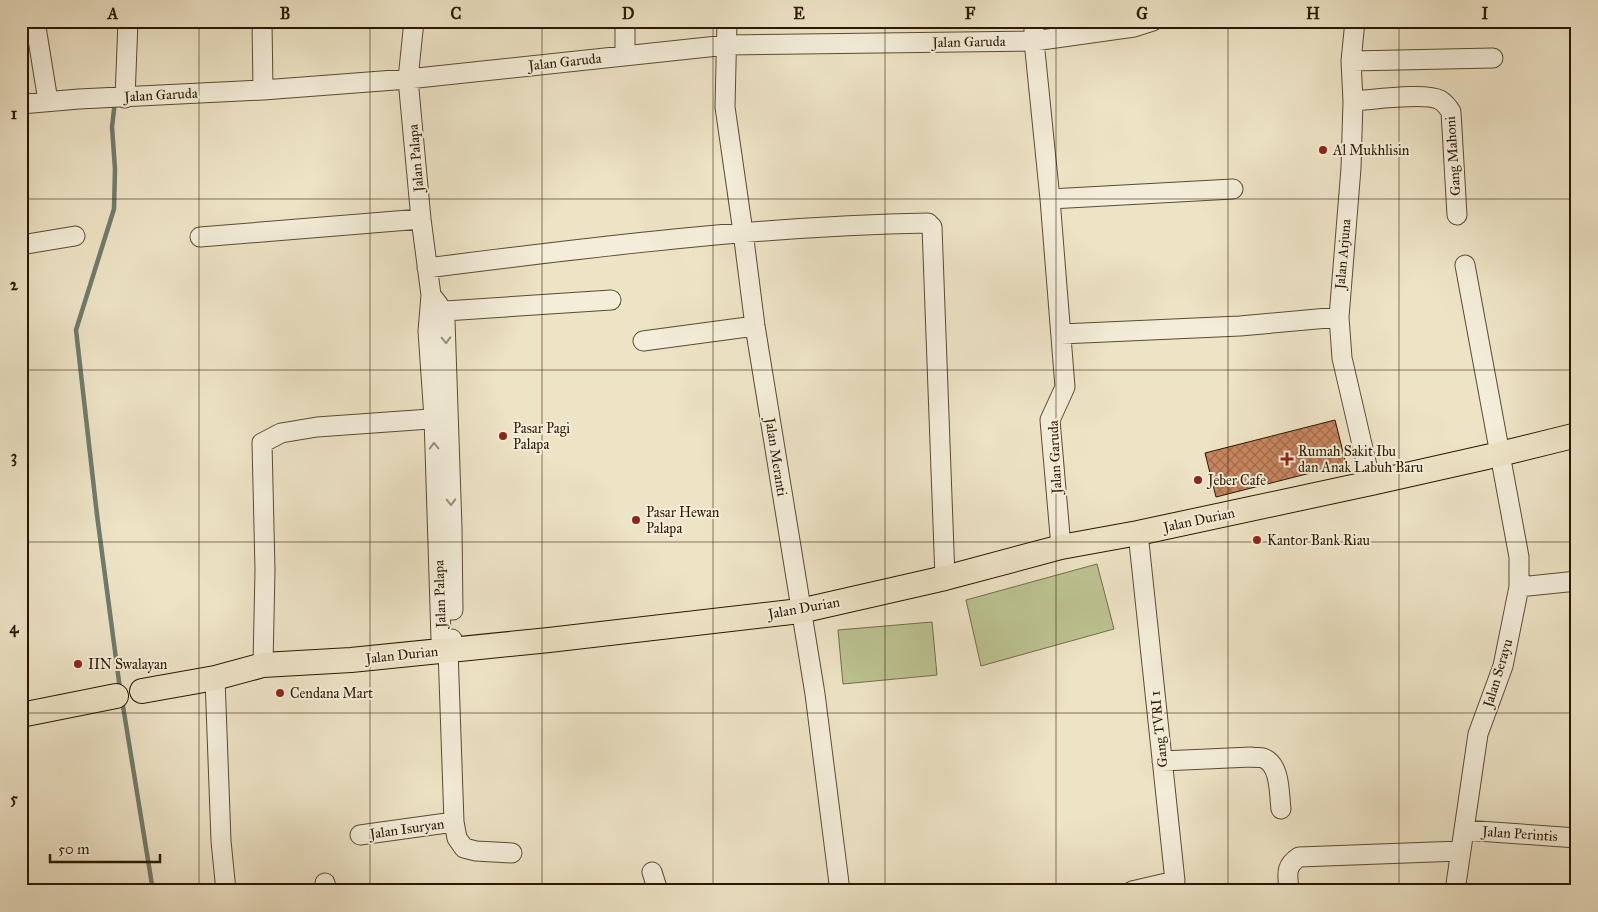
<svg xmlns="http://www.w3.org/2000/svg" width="1598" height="912" viewBox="0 0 1598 912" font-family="'IM FELL Great Primer',serif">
  <defs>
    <pattern id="building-cross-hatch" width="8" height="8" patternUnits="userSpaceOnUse" patternTransform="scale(1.25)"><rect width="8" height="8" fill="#c8865f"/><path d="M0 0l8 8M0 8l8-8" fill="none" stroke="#a36d4c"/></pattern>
  </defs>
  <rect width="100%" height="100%" fill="#ede3c5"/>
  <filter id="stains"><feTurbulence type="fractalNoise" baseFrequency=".004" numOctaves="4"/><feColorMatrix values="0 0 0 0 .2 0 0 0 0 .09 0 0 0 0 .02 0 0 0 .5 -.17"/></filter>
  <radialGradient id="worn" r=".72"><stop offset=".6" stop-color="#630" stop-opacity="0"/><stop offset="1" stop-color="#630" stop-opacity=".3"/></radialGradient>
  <path fill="#bcc392" stroke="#736e4a" d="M1097 564 1114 629 981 666 966 600Z
    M932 622 937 675 843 684 838 630Z"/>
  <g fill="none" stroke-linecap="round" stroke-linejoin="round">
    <path stroke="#6d7c6d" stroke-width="4.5" d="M115 101 112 127 115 169 114 209 76 330 97 515 120 689
      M122 700 153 891"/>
  </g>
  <path fill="url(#building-cross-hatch)" stroke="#2a1801" d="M1335 420 1346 464 1216 497 1205 453Z"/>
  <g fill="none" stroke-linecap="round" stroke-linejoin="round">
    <g stroke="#5b4b32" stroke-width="21">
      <path id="minor" d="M35 21 48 101
        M262 21 263 90
        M414 21 408 79 421 219 431 295 428 331 434 418 441 639 448 650
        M727 21 725 107 743 232 755 326 815 694 840 891
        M1034 21V41L1050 199 1065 387 1050 420 1061 547
        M1355 21 1351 61 1353 101 1351 168 1339 317 1342 358 1371 483
        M625 55V21
        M1351 61 1493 58
        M125 98 128 21
        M1353 101C1372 100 1425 92 1440 100 1445 103 1448 107 1451 112L1457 215
        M21 104 79 99 263 90 408 79 727 45 1034 41 1134 27 1153 21
        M1050 199 1233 189
        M200 237 421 219
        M21 245 75 236
        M427 268C593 247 760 226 928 223L932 227 945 578
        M431 295 438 304 445 320 452 528 453 610
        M430 312 611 300
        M1061 334 1240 326 1339 317
        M643 341 755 326
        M1519 587 1577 581
        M452 639 448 650 454 822 457 838 464 848 476 851 512 853
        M263 665 265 570 262 443 281 433 317 427 444 418
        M215 678 221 841 226 891
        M1162 761 1251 757C1255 758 1260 757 1263 758 1281 764 1279 795 1281 809
        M1464 830 1577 838
        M360 835 454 822
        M652 872 658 891
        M325 883 327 891
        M1132 891 1175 881 1138 533
        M1289 891C1288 875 1284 867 1299 857L1460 851
        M1455 891 1478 734 1503 666 1519 587V557L1465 265"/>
    </g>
    <g stroke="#2a1801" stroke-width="26">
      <path id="major" d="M142 691 215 678 263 665 351 660 549 640 800 611 945 578 1061 547 1138 533 1371 483 1500 454 1577 435
        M21 715 116 696"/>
    </g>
    <use href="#minor" stroke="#f3edd9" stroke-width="19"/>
    <use href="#major" stroke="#ede3c5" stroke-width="24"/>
  </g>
  <defs><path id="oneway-chevron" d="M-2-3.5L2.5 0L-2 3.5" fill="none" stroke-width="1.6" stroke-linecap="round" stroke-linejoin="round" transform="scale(1.25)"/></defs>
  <g stroke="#998d78">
    <use href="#oneway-chevron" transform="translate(446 340) rotate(88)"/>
    <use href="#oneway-chevron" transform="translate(434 446) rotate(-91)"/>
    <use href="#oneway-chevron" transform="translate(451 502) rotate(88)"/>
  </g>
  <path fill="none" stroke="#2a1801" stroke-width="1" stroke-opacity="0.55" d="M199 21V891M370 21V891M542 21V891M713 21V891M885 21V891M1056 21V891M1228 21V891M1399 21V891M21 199H1577M21 370H1577M21 542H1577M21 713H1577"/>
  <g fill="#8f2418" stroke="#f3edd9" stroke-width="2">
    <circle cx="1323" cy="150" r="5"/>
    <circle cx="503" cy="436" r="5"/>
    <path d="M1284.5 451.5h5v5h5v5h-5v5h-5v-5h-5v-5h5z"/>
    <circle cx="1198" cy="480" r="5"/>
    <circle cx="636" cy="520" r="5"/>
    <circle cx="1257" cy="540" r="5"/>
    <circle cx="78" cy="664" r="5"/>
    <circle cx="280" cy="693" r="5"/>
  </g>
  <g text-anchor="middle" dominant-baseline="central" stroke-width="4" stroke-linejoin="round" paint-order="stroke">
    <g font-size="14" fill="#2a1801" stroke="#f3edd9">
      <text transform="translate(969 42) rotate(-1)">Jalan Garuda</text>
      <text transform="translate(565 62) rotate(-6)">Jalan Garuda</text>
      <text transform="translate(161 95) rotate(-3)">Jalan Garuda</text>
      <text transform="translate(1453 156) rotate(-94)">Gang Mahoni</text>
      <text transform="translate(416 158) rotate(-95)">Jalan Palapa</text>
      <text transform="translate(1343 254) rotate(-85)">Jalan Arjuna</text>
      <text transform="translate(776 457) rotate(81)">Jalan Meranti</text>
      <text transform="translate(1055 457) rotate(-93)">Jalan Garuda</text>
      <text transform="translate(1199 520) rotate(-12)">Jalan Durian</text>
      <text transform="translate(440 594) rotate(-92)">Jalan Palapa</text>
      <text transform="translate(804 608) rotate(-10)">Jalan Durian</text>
      <text transform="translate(402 655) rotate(-6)">Jalan Durian</text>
      <text transform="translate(1498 673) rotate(-73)">Jalan Serayu</text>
      <text transform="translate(1159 729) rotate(-96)">Gang TVRI 1</text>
      <text transform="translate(407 829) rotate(-8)">Jalan Isuryan</text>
      <text transform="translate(1520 834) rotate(4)">Jalan Perintis</text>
    </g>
    <g font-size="14" fill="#2a1801" stroke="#f3edd9" text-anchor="start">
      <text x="1333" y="150">Al Mukhlisin</text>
      <text x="513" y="428">Pasar Pagi<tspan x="513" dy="16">Palapa</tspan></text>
      <text x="1298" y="451">Rumah Sakit Ibu<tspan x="1298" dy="16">dan Anak Labuh Baru</tspan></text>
      <text x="1208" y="480">Jeber Cafe</text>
      <text x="646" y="512">Pasar Hewan<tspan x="646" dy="16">Palapa</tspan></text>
      <text x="1267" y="540">Kantor Bank Riau</text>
      <text x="88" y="664">IIN Swalayan</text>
      <text x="290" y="693">Cendana Mart</text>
    </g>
  </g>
  <rect width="1598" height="912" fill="none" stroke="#ede3c5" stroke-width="55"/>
  <path d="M50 854v8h110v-8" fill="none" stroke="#2a1801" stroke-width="2.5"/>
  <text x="58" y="854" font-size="15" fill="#2a1801" stroke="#f3edd9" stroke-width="4" paint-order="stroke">50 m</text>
  <rect x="28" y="28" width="1542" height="856" fill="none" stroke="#2a1801" stroke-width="2"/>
  <g font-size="16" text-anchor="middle" font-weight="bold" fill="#2a1801">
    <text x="113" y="19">A</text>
    <text x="285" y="19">B</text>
    <text x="456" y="19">C</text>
    <text x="628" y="19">D</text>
    <text x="799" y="19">E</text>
    <text x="970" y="19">F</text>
    <text x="1142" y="19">G</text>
    <text x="1313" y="19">H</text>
    <text x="1485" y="19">I</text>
    <text x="14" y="119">1</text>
    <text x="14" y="290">2</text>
    <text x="14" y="462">3</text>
    <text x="14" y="633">4</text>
    <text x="14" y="804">5</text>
  </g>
  <rect width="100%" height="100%" filter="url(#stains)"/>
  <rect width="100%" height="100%" fill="url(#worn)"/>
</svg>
